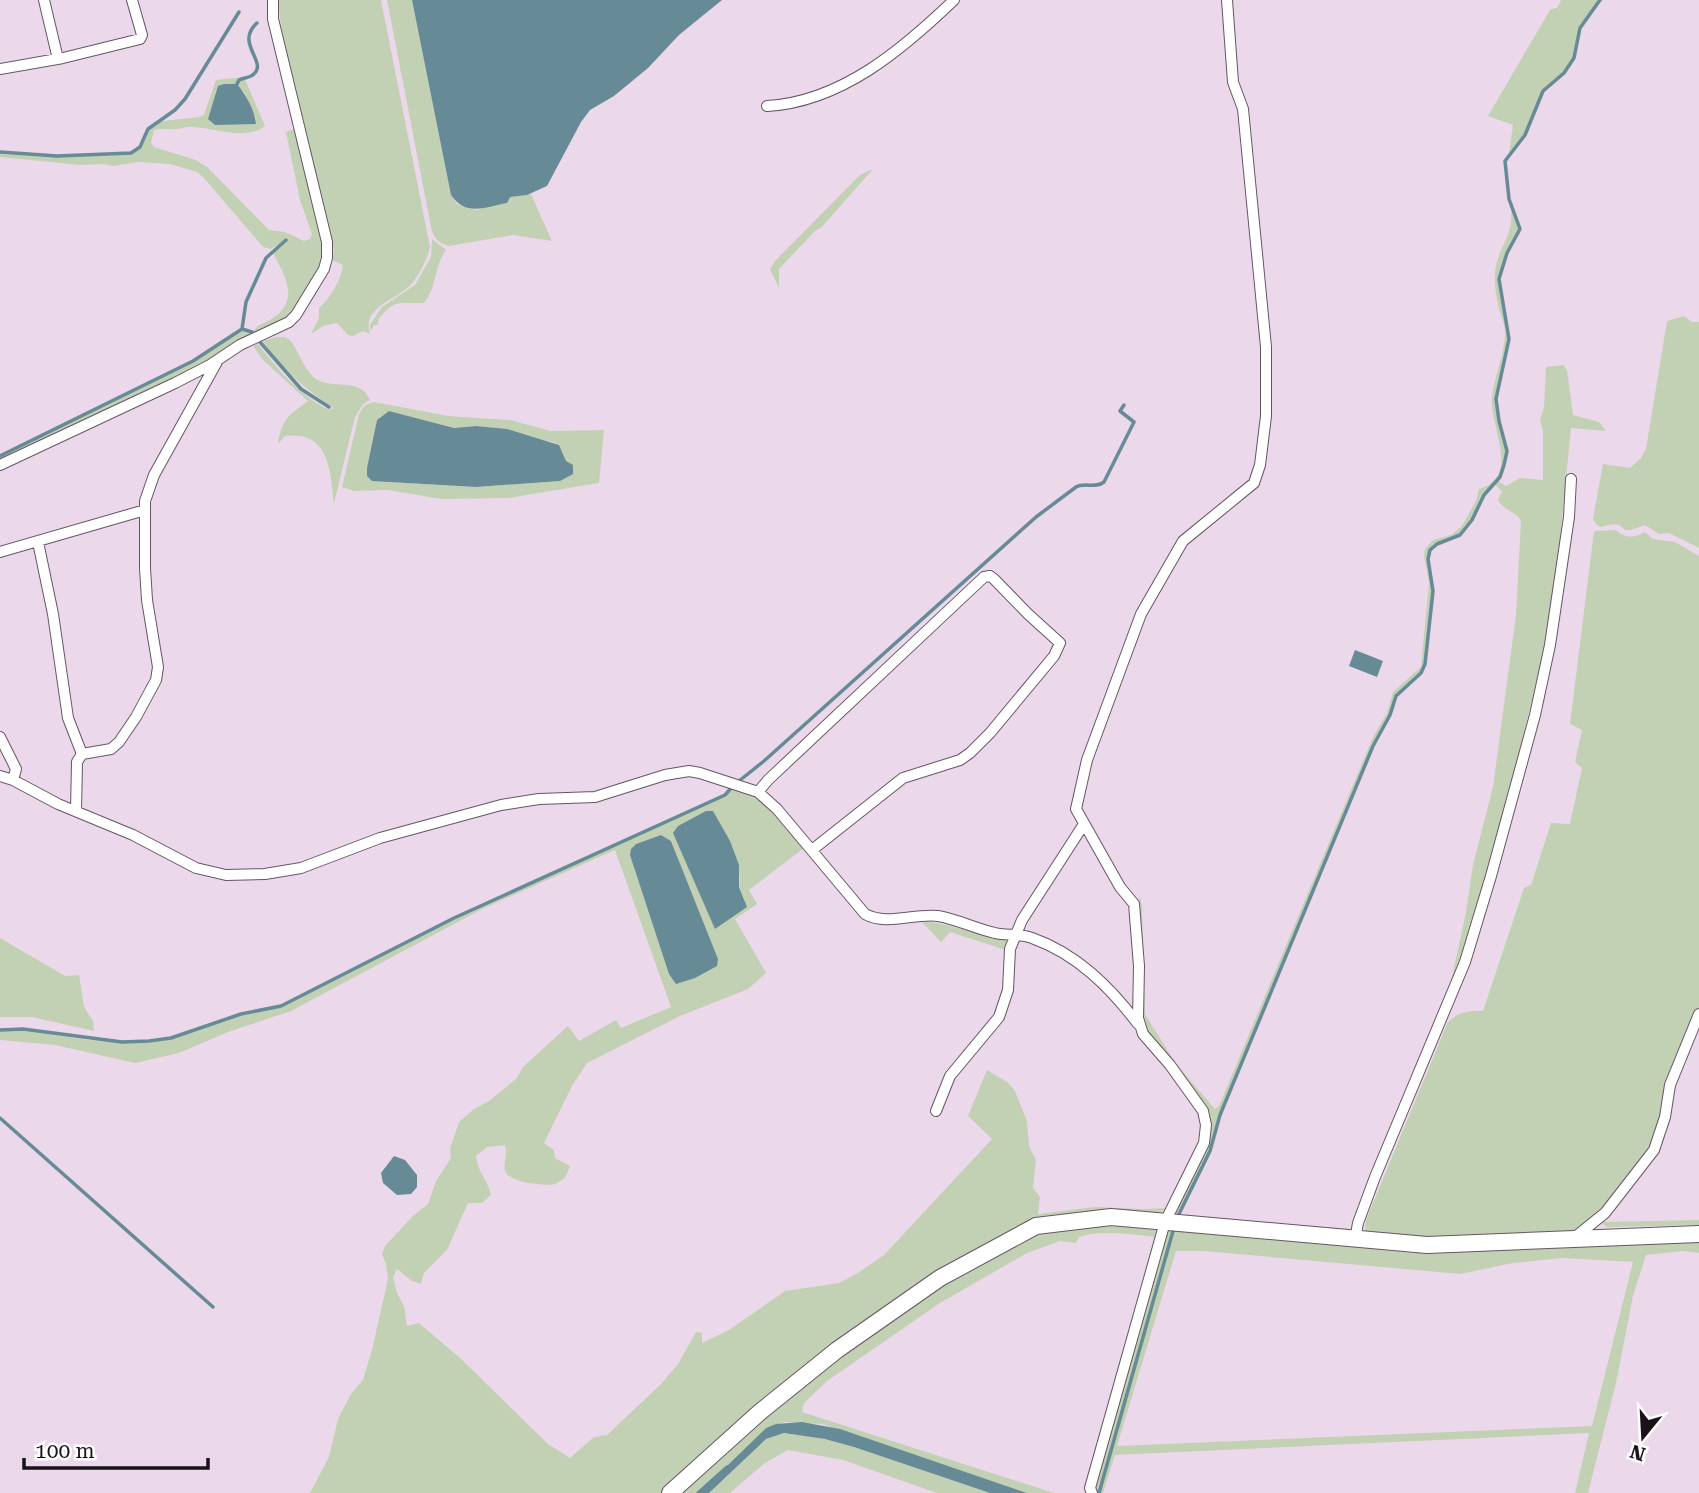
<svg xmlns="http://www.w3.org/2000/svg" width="1699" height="1493" viewBox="0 0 1699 1493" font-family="'Roboto Serif',serif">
  <rect width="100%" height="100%" fill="#ebd9eb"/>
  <path fill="#c2d1b3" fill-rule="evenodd" d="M278 0H381L430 247C427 259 421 272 413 282 400 300 361 305 370 334L363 331 353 336 348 335 337 323 323 326 311 334 319 318V308C330 299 341 280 343 265L332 260 334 250 295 90 282 34Z
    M387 0H412L451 195 457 204 477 210 510 197 531 194 552 241 513 235 449 246C440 244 436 240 432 232Z
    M1561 0H1599L1579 27 1573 58 1564 72 1543 90 1524 134 1509 153 1513 125 1488 116 1550 10 1558 7Z
    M244 77 265 126C245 141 215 128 193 127 188 126 182 129 177 129 169 130 162 128 154 130L151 143 154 147 196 160 207 167 269 230 285 232 304 241 310 239 312 234 300 200 286 132 298 128 324 246V260L290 318 207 364 0 462V457L195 361 242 331 253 332C257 324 263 324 270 320 301 301 286 278 273 253L290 237 271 249 263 247 204 178 197 172 170 164 139 162 113 166 104 164 80 165 0 157V154L57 157 132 154C132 154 141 148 141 148 147 141 146 129 155 124 166 118 195 120 204 115L216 80ZM216 91H243L256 118V123L215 124 210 112 215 101Z
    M873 169 821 228 816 230 779 269V288L770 269 775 261 850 185 860 175Z
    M1511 209 1519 229 1506 252 1499 279 1508 339 1495 399 1498 421 1506 451 1504 465 1499 476 1484 495 1471 519 1460 534 1436 544 1429 550 1427 559 1433 591 1424 663 1420 673 1395 696 1389 714 1372 745 1219 1115 1210 1151 1177 1216 1350 1229 1346 1233 1172 1218 1208 1121 1143 1024 1137 907 1140 896 1142 907 1145 1014 1176 1064 1215 1109 1219 1106 1373 737 1387 713 1393 692 1421 667 1429 583 1424 556 1425 549 1433 540 1451 535 1462 526 1476 501 1479 489C1522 476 1489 427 1492 398 1494 377 1504 356 1505 335 1506 326 1501 317 1499 309 1496 297 1494 283 1495 271 1498 247 1514 236 1511 209Z
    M432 239 446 250C433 268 437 289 424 303 398 304 395 298 378 320V325H374L371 331 370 325 382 307 415 285 431 257Z
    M1684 316 1692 322H1699V548L1669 533 1659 534 1645 525 1631 530H1625C1617 521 1612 525 1601 527L1597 525 1593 519 1603 464 1630 468 1641 458 1646 449 1667 321Z
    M276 337H285L290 340C300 352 305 375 320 381 337 388 362 379 370 400L363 404 355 417 334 503C331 482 331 446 307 438 301 435 292 436 285 436L278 444C282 418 288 416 308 401L263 360 253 346 258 344C278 369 300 397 330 410L333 407C306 391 281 367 263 341Z
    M1563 365 1567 370 1573 415 1599 422 1606 431 1571 428 1560 539 1544 650 1508 799 1461 962 1450 987 1466 912 1473 865 1493 787 1516 615 1521 521C1516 511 1502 510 1498 499L1502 492 1495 484 1498 481 1506 486 1520 478 1543 480V431L1540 420 1544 407 1546 367Z
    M374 402 448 416 510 420 551 431 604 430 599 483 509 498 441 499 388 490 354 491 342 487 359 414 365 405ZM389 411 454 428 476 426 507 429 521 435 552 442 559 445 566 461 560 481 476 487 388 482 375 433 377 420Z
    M1616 530C1626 539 1634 538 1645 532L1653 539 1675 542 1699 556V1008L1653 1143 1598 1214 1572 1235 1426 1241 1365 1232 1366 1220 1447 1024C1458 1011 1466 1011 1483 1011L1524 888 1531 885 1551 823 1570 824 1582 768 1575 762 1582 730 1570 724 1594 531Z
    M733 788C763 795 786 824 804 848L749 890 757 904 735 919 766 973 748 989 680 1016 587 1063 572 1086 544 1143 554 1150 555 1158 570 1166 565 1178C564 1179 555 1184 555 1184 544 1187 511 1182 506 1173 502 1166 508 1155 505 1145L487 1147 476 1156C477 1171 488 1180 491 1195L482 1203H468L447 1250 424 1273 421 1284 412 1281 397 1269 393 1277 397 1293 404 1306 407 1326 419 1323 460 1358 548 1444 570 1458 594 1437 607 1435 661 1384 678 1364 696 1332 702 1333V1343L729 1330 785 1291 839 1283 858 1273 884 1255 992 1139 968 1116 987 1070 1007 1082 1015 1091 1027 1121 1029 1146 1036 1160 1033 1188 1040 1197 1038 1214 1095 1207 1144 1209 1167 1208 1159 1213 1148 1216 1024 1225 1007 1232 865 1320 826 1350 664 1493H310L329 1457 338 1419 351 1394 363 1380 372 1350 388 1279 386 1264 382 1254 385 1246 413 1216 428 1204 436 1181 451 1158 450 1149 459 1122 474 1109 489 1101 516 1079 523 1067 568 1026 579 1041 616 1020 621 1028 671 1007 615 850 482 909 291 1011 228 1032 179 1053 135 1063 55 1045 0 1040V1031L23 1030 89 1040 149 1043 172 1039 241 1015 281 1007 454 919 725 796ZM678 826 740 876 739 886 745 901ZM661 835 671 841 718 959 636 844Z
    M921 921C951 923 979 937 1009 939L1006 950 950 932 941 942Z
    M0 938 65 976 79 975 84 1007 93 1021 94 1031 32 1017H0Z
    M1699 1220V1225L1606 1227 1602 1222Z
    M1111 1225 1156 1230 1154 1237C1130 1234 1102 1230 1079 1237L1076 1243 1060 1241 1027 1253 940 1303 827 1381 804 1403 802 1412 1054 1493H1027L822 1424 785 1422 766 1428 699 1493H682L765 1419 842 1356 944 1285 1039 1234Z
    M1166 1231H1172L1098 1493H1096V1486Z
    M1174 1231 1404 1251H1461L1699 1242V1253L1682 1251 1646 1255 1633 1296 1616 1383 1588 1493H1575L1589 1433 1115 1455 1103 1493H1100ZM1176 1251H1204L1460 1274 1513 1263 1563 1258 1633 1262 1592 1426 1117 1446Z
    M784 1433 825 1439 854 1447 990 1493H937L843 1460 788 1450 765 1463 730 1493H709L766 1439Z"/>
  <path fill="#678a97" d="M412 0H722L679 35 648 68 614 96 590 110 581 122 547 186 527 195 510 197 507 203C485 207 466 217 451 195Z
    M224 84H237C245 94 255 110 256 124L215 125 208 119 218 86Z
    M389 411 454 428 476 426 507 429 559 445 566 461 573 465V474L560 481 476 487 372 481 367 476V468L377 420Z
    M1355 650 1383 661 1377 677 1349 666Z
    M706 811H713L730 841 739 865V887L747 907 715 929 673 833 678 826Z
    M661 835 671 841 718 959 717 966 695 978 676 984 669 974 630 855 631 849 636 844Z
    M394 1156 405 1160 417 1175V1187L411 1194 397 1195 383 1183 381 1173Z
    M802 1422 840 1429 1027 1493H990L854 1447 825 1439 784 1433 766 1439 709 1493H699L766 1428 776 1424Z"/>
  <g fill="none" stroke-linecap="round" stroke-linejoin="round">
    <path stroke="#678a97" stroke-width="3.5" d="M237 84 239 80C243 78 247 78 251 76 272 64 233 44 257 23
      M0 152 57 156 131 153 140 147 148 129 175 110 185 99 239 12
      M242 329 246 302 266 258 286 240
      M260 342 301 389 329 407
      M0 456 193 361 242 329 252 332
      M739 781 764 761 1036 517 1076 487C1085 482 1095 489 1104 482L1134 422 1120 411 1124 405
      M0 1030 23 1029 122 1042 149 1041 171 1038 241 1014 281 1006 454 918 725 795 732 787
      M0 1118 213 1307
      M1178 1216 1210 1151 1220 1115 1373 746 1390 715 1396 696 1421 673 1425 664 1433 591 1428 559 1430 550 1437 544 1460 535 1472 520 1484 495 1500 477 1504 465 1507 451 1499 421 1496 399 1509 339 1499 279 1507 253 1520 229 1509 199 1505 161 1525 135 1543 91 1564 73 1574 58 1580 28 1600 0
      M698 1493 727 1467
      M1099 1493 1173 1231"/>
    <g stroke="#655664" stroke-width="12">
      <path id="street" d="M44 0 58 59
        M0 69 63 58 140 39 142 35 132 0
        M767 106C841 102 903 49 954 0
        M0 465 175 383 210 365 240 345 289 322 296 315 324 269 327 258V242L273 19V0
        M38 542 53 614 68 718 82 754
        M0 552 145 510
        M0 737 16 769 13 780
        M0 776 13 780 58 804 133 835 196 868 226 875 265 874 301 868 380 838 501 805 539 799 595 797 665 775 689 771 700 773 758 792 777 809 865 914C887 926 914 913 938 916 957 919 976 929 995 933 1007 936 1020 933 1032 938 1077 954 1110 987 1138 1024
        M758 792 768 780 984 577 990 576 994 579 1028 614 1060 643 1054 656 990 733 970 753 960 760 903 778 812 850
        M76 811 77 762 82 754 111 749 119 742 136 717 156 680 158 667 147 600 145 568V501L154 475 218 360
        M936 1111 950 1076 999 1017 1008 990 1010 949 1022 920 1084 824
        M1574 1238 1605 1213 1654 1150 1665 1117 1670 1085 1699 1014
        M1355 1240 1358 1223 1375 1177 1465 962 1491 876 1535 715 1550 645 1569 517 1571 479
        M1092 1493 1090 1488 1165 1222 1204 1143 1206 1125 1203 1111 1170 1065 1143 1034 1138 1018 1139 966 1134 904 1120 887 1076 809 1087 760 1141 614 1183 541 1254 483 1260 465 1266 416V347L1243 109 1233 82 1227 0"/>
    </g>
    <g stroke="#655664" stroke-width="18">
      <path id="secondary" d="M670 1493 760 1412 837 1350 940 1278 1036 1226 1111 1217 1427 1245 1699 1234"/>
    </g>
    <use href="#street" stroke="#fff" stroke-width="10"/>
    <use href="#secondary" stroke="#fff" stroke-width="16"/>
  </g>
  <g transform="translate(1643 1437) rotate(198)" stroke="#ffffff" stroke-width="5" paint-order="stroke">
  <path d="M0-5L12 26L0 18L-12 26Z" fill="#191319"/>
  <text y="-10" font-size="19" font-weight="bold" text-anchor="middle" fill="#191319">N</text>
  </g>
  <path d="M24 1458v10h184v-10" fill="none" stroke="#191319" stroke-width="3.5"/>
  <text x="35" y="1458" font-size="21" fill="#191319" stroke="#ffffff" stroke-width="5" paint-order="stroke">100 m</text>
</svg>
